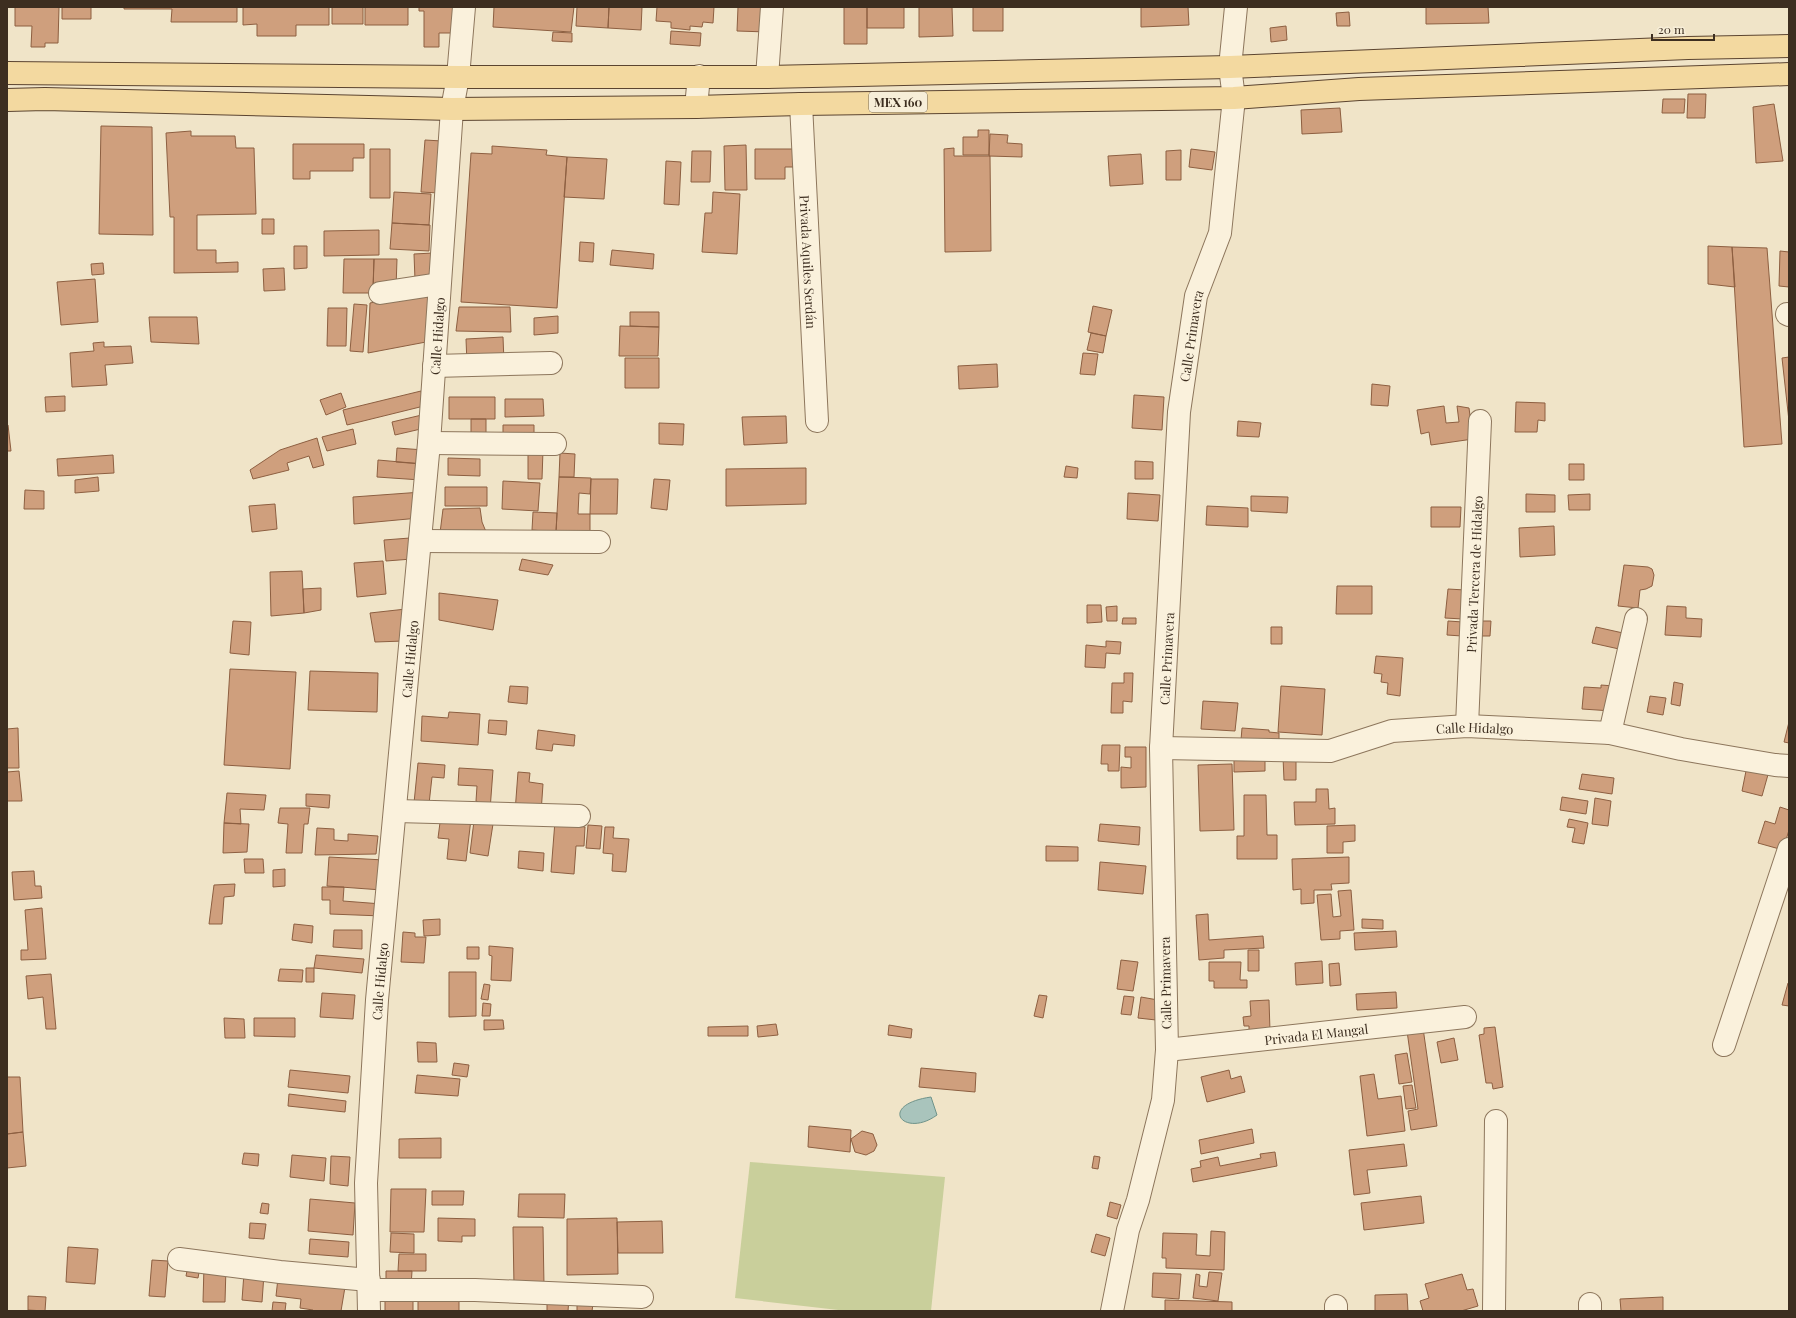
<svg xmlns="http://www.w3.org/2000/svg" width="1796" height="1318" viewBox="0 0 1796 1318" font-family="'Playfair Display',serif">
  <rect width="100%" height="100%" fill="#f0e4c8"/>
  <path fill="#c9cf9b" d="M750 1162 945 1177 931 1311H847L735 1298Z"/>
  <path fill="#a9c4bc" stroke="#6f938a" d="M931 1097 937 1115C904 1139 876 1105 931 1097Z"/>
  <path fill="#cf9f7d" stroke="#8d5f41" d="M15 7H59L58 43H45V47H31L32 26H15Z
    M62 7H91V19H62Z
    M124 7H237V22H171L172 9H124Z
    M243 7H329V25H296V36H257V24L243 25Z
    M332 7H363V24H332Z
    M365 7H408V25H365Z
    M419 7H457V33H439V47H424V11H419Z
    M494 7H574L571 32 493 27Z
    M577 7H609L608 28 576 26Z
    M609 7H642L641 30 608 28Z
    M657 7H714L713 23 703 22 702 27 690 26V30L671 28V22L656 21Z
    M738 7H767V32L737 31Z
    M844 7H867V44H844Z
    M867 7H904V28H867Z
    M919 7H952L953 36 919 37Z
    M973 7H1003V31H973Z
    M1141 7H1188L1189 25 1141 27Z
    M1426 7H1488L1489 23 1426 24Z
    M1349 12 1350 26H1337L1336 13Z
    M1286 26 1287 40 1271 42 1270 28Z
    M671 31 701 33 700 46 670 44Z
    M553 32 572 33V42L552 41Z
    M1688 94H1706L1705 118H1687Z
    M1663 99H1685L1684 113H1662Z
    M1774 104 1783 161 1756 163 1753 107Z
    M1340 108 1342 132 1302 134 1301 110Z
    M101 126 152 127 153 235 99 234Z
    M978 130H989V155H963V137H978Z
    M191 131V136H235L236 148H254L256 214 197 215V250H216V263L238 262V272L174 273V217H170L166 133Z
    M990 134 1008 135 1007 143 1022 144V157L989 156Z
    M425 140 442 141 439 193 421 192Z
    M293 144H364V158H353V171H310V179H293Z
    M746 145 747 190H725L724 146Z
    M492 146 547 150 546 155 567 157 557 308 461 302 471 153 492 154Z
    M954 148V156H990L991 251 945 252 944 149Z
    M370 149H390V198H370Z
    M755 149H799V167H785V179H755Z
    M1191 149 1215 152 1212 170 1189 167Z
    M1181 150V180H1166V151Z
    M692 151H711L710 182H691Z
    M1141 154 1143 184 1110 186 1108 156Z
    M567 157 607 159 604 199 564 197Z
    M666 161 681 162 679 205 664 204Z
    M394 192 431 194 429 225 392 223Z
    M713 192 740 194 737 254 702 252 705 213H712Z
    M262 219H274V234H262Z
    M392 223 430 225 429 251 390 249Z
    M379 230V255L324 256V231Z
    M580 242 594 243 593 262 579 261Z
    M294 246H307V268L294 269Z
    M1708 246 1732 247 1735 287 1708 284Z
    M1732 247 1767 248 1782 444 1744 447Z
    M612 250 654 254 653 269 610 265Z
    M1780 251 1789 252V287L1779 286Z
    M433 253 434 280H415L414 254Z
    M344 259H374L373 293H343Z
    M374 259H397L396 288 373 287Z
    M103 263 104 274 92 275 91 264Z
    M284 268 285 290 264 291 263 269Z
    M95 279 98 322 61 325 57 282Z
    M432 291 426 342 368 353 370 303Z
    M354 304 367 305 363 352 350 351Z
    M1093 306 1112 310 1106 336 1088 332Z
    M459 307H510L511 332 456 331Z
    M328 308H347L346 346H327Z
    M630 312H659V327L630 326Z
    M558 316V333L534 335V318Z
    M149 317H197L199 344 151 342Z
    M620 326 659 327 658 356H619Z
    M1091 333 1106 336 1103 353 1087 350Z
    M503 337 504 362 467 364 466 339Z
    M104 342V347L131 346 133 363 105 365 107 385 72 387 70 353 94 351 93 343Z
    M1083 353 1098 354 1095 375 1080 374Z
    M1789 357V421L1782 358Z
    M625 358H659V388H625Z
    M997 364 998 387 959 389 958 366Z
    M1372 384 1390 386 1388 406 1371 405Z
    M421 391 424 406 347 425 343 410Z
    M341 393 346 407 326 415 320 400Z
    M1134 395 1164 397 1162 430 1132 428Z
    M65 396V411L46 412 45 397Z
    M449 397H495V419H449Z
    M505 399H543L544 416 505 417Z
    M1516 402 1545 403V421L1538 420 1537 432H1515Z
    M1444 406 1446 423 1459 422 1457 406 1469 408 1473 439 1431 445 1429 432 1421 434 1417 410Z
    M426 414 425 428 395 435 392 422Z
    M786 416 787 443 744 445 742 417Z
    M471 419H486V435H471Z
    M1238 421 1261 423 1259 437 1237 436Z
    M659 423 684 424 683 445 659 444Z
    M7 425H8L11 451H7Z
    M503 425H534V440H503Z
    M353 429 356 444 327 451 322 437Z
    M317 438 324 465 313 468 309 456 287 463 289 470 253 479 250 470 280 450Z
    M397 448 424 450 423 464 396 462Z
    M528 450H543L542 479H528Z
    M560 453 575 454 574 477H559Z
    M113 455 114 473 58 476 57 459Z
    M448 458 480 459V476L448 475Z
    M378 460 423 464 421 480 377 477Z
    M1135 461 1153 462V479H1135Z
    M1569 464H1584V480H1569Z
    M1066 466 1078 468 1077 478 1064 477Z
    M806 468V504L726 506V469Z
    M98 477 99 491 75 493V480Z
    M559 477 591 478 590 494 579 493 578 514H590V533L556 532Z
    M591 479H618L617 514H590Z
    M654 479 670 480 667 510 651 508Z
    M503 481 540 483 538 511 502 509Z
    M445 487H487V506H445Z
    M25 490 44 491V509H24Z
    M422 492 419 518 354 524 353 497Z
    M1128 493 1160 495 1158 521 1127 519Z
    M1526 494 1555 495V512H1526Z
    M1590 494V510H1569L1568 495Z
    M1251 496 1288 497 1287 513 1251 511Z
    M275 504 277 529 252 532 249 506Z
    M1207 506 1248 508V527L1206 525Z
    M1431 507H1461L1460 527H1431Z
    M480 508 482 522 489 539 440 533 443 509Z
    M533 512 557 513 556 532 532 530Z
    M1554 526 1555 555 1520 557 1519 528Z
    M410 538 412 559 386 561 384 540Z
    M522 559 553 565 548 575 519 570Z
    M383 561 386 594 357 597 354 563Z
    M1624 565 1648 567 1652 569 1654 575 1652 586 1646 589 1640 590 1638 608 1618 606Z
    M302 571 304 613 271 616 270 572Z
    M1337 586H1372V614H1336Z
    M321 588V610L304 613 303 589Z
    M1448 589 1465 590 1463 619 1445 618Z
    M439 593 498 600 493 630 439 620Z
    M1087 605H1101L1102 622 1087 623Z
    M1117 606V621H1107L1106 607Z
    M1667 606 1686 607V618L1702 619 1701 637 1665 635Z
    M406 609 404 641 375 642 370 613Z
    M1123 618H1136V624H1122Z
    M233 621 251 622 249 655 230 653Z
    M1448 621 1463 622 1462 636 1447 635Z
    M1479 621H1491L1490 636H1478Z
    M1271 627H1282V644H1271Z
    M1596 627 1623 633 1619 649 1592 643Z
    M1106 641 1121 642 1120 654 1106 653 1105 668 1085 667 1086 645 1106 647Z
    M1376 656 1403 658 1400 696 1387 694 1388 683 1381 682 1382 674 1374 673Z
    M230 669 296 672 290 769 224 765Z
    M310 671 378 673 377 712 308 710Z
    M1124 673H1133L1132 702 1123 701V713H1111L1112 683H1124Z
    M1674 682 1683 684 1680 706 1671 704Z
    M1601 685 1614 686 1612 711 1582 709 1584 687 1601 688Z
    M510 686 528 687 527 704 508 702Z
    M1281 686 1325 689 1322 735 1278 732Z
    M1650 696 1666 698 1663 715 1647 712Z
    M1203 701 1238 703 1235 731 1201 729Z
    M449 712 480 714 478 745 421 741 422 716 448 718Z
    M489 720 507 721 506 735 488 733Z
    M1789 722V743L1784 742Z
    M18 728 19 768H7V729Z
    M1242 728 1269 730V732L1279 733V743L1241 740Z
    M538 730 575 735 574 746 553 744 552 751 536 749Z
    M1102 745H1120L1119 771H1108V764H1101Z
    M1125 747H1146V787L1121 788V767L1131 768V757H1125Z
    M1234 751H1265V771L1234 772Z
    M1283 757H1296V780H1284Z
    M418 763 445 765 444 778 432 777 429 804 414 803Z
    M1232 764 1234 830 1200 831 1198 765Z
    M1747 766 1769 771 1762 796 1742 791Z
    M459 768 493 770 490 810 476 801 477 786 458 785Z
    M19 771 22 801H7V772Z
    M518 772 530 773 529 782 543 784 541 813 515 812Z
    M1582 774 1614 778 1612 794 1579 789Z
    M1316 789H1328L1329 809 1335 808V824L1295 825 1294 802H1316Z
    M227 793 266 795 264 810 240 809 241 824 224 823Z
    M306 794 330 795 329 808 306 806Z
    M1244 795H1266L1267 835H1277V859H1237V836H1244Z
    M1562 797 1588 801 1586 814 1560 810Z
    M1595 798 1611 801 1608 826 1592 824Z
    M1780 807 1789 810V830L1783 850 1758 843 1765 821 1775 824Z
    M280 808H310L308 824H304L302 853H286L288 824 278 823Z
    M441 815 471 819 466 861 447 859 449 839 438 838Z
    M1569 819 1588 823 1584 844 1572 842 1575 828 1567 827Z
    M474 821 493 824 488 856 470 853Z
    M555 821 585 827 584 846H576L574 874 551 872Z
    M224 823 249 824 247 852 223 853Z
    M1100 824 1140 827 1139 845 1098 841Z
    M588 825 602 826 600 849 586 848Z
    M1355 825V841L1343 842V853H1327V826Z
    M605 827H614L613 838 629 839 626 872 612 871 613 854 603 853Z
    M317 828 334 829V840L348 841V834L378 836 376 854 315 855Z
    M1046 846 1078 847V861H1046Z
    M519 851 544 853 543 871 518 868Z
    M329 857 384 860 382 890 327 886Z
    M1349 857V883L1331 884 1332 890H1314V903L1301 904V889L1293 890 1292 859Z
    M244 859H263L264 873H245Z
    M1100 862 1146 866 1143 894 1098 890Z
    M285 869V886L273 887V870Z
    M34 871 35 886H41L42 898 14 900 12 872Z
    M235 884 234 896 224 897 222 924H209L214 885Z
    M322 887H344L343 901 382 904V916L330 914V900H322Z
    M1351 890 1354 930 1340 931V939L1321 940 1317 895 1331 894 1333 917 1341 916 1338 891Z
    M42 908 46 959 21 960V950H28L25 910Z
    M1208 914 1209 940 1263 936 1264 948 1224 950V958L1199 960 1196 915Z
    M440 919V935L424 936 423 920Z
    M1362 919 1383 920V929L1362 928Z
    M294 924 313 926 312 943 292 940Z
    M334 930H362V949L333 947Z
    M1396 931 1397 947 1355 950 1354 933Z
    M403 932 415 933V937H426L424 963 401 962Z
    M489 946 513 948 511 981 491 980 492 956 489 955Z
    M467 947H479V959H467Z
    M1248 950H1259V971H1248Z
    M316 955 364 959 362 973 314 968Z
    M1121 960 1138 962 1133 991 1117 989Z
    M1322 961 1323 983 1296 985 1295 963Z
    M1209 962H1241L1240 980H1247V988H1214V981H1209Z
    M1339 963 1341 985 1330 986 1329 964Z
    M306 968H314V982H306Z
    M280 969 303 970 302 982 278 981Z
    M449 972H476V1016L449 1017Z
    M51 974 56 1029H46L43 997 28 999 26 976Z
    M1788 983 1789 984V1006L1782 1005Z
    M484 984 490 985 488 1000 481 999Z
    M1396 992 1397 1008 1357 1010 1356 994Z
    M322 993 355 995 353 1019 320 1017Z
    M1039 995 1047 996 1043 1018 1034 1016Z
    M1124 996 1134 997 1131 1015 1121 1014Z
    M1141 997 1158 1000 1156 1020 1138 1018Z
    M1269 1000 1270 1031 1249 1032V1026H1244L1243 1017 1251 1016 1250 1001Z
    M483 1003 491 1004 490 1016H482Z
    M224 1018 244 1019 245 1038H225Z
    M254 1018H295V1037L254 1036Z
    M484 1020H503L504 1029 484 1030Z
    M776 1024 778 1035 758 1037 757 1026Z
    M889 1025 912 1029 911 1038 888 1035Z
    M748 1026V1036H708V1027Z
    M1495 1027 1503 1087 1493 1089 1492 1083H1486L1479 1035 1484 1034V1028Z
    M1423 1028 1437 1126 1411 1130 1408 1111 1418 1109 1407 1031Z
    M1454 1038 1458 1060 1441 1063 1437 1042Z
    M417 1042 436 1043 437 1062H418Z
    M1407 1053 1412 1082 1399 1084 1395 1055Z
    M454 1063 469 1065 467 1077 452 1075Z
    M921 1068 976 1073 975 1092 919 1087Z
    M290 1070 350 1076 348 1093 288 1087Z
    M1229 1070 1231 1079 1241 1076 1245 1092 1207 1102 1201 1077Z
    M1374 1074 1378 1099 1401 1096 1405 1131 1367 1136 1360 1076Z
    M417 1075 460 1079 458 1096 415 1093Z
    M7 1077H20L23 1132 7 1134Z
    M1412 1085 1416 1108 1406 1109 1403 1086Z
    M289 1094 346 1101 345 1112 288 1106Z
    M809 1126 851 1130 850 1152 808 1147Z
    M1252 1129 1254 1143 1201 1154 1199 1140Z
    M862 1131 873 1134 877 1145 874 1151 866 1155 855 1152 851 1139Z
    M23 1132 26 1166 7 1168V1134Z
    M441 1138V1158H399V1139Z
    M1404 1144 1407 1166 1367 1170 1370 1193 1354 1195 1349 1150Z
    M1275 1152 1277 1166 1193 1182 1191 1169 1201 1167 1200 1161 1218 1157 1220 1166 1261 1158 1260 1154Z
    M244 1153 259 1154 258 1166 242 1164Z
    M292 1155 326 1158 324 1181 290 1177Z
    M331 1156 350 1157 348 1186 330 1184Z
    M1094 1156 1100 1157 1098 1169 1092 1168Z
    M391 1189H426L424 1232H390Z
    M432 1191H464L463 1205H432Z
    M519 1194H565L564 1218 518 1217Z
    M1421 1196 1424 1223 1364 1230 1361 1203Z
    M310 1199 355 1203 353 1235 308 1231Z
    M1110 1202 1121 1205 1117 1219 1107 1216Z
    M262 1203 269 1204 268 1214 260 1213Z
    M438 1218 475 1219V1236H462V1242L438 1241Z
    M617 1218 618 1274 567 1275V1219Z
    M662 1221 663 1253H618L617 1222Z
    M250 1223 266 1224 264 1239 249 1238Z
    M513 1227H543L544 1286H514Z
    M1211 1231 1225 1232 1224 1270 1166 1268V1258H1162L1163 1233 1197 1234 1196 1255 1210 1256Z
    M391 1233 414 1234V1253L390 1252Z
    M1096 1234 1110 1238 1105 1256 1091 1252Z
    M310 1239 349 1242 348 1257 309 1254Z
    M68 1247 98 1249 95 1284 66 1282Z
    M399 1254H426V1271H398Z
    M152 1260 168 1261 165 1297 149 1296Z
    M204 1266 226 1267 225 1302H203Z
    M200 1267 198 1278 186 1276 187 1271Z
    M386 1271H412L411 1287H386Z
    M1209 1272 1222 1273 1218 1301 1193 1298 1196 1274 1200 1275 1199 1286 1207 1287Z
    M244 1273 264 1274 262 1302 242 1300Z
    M1153 1273 1181 1274 1179 1299 1152 1297Z
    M1462 1274 1467 1290 1473 1289 1478 1306 1461 1311H1423L1420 1301 1429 1298 1425 1284Z
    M278 1278 345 1287 341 1311H313V1310L300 1308 301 1299 276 1296Z
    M459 1294V1311H418V1301Z
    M1407 1294 1408 1311H1375V1295Z
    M385 1295H413V1311H385Z
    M28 1296 46 1297 45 1311 28 1310Z
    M547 1297 569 1298 568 1311H547Z
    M1663 1297V1311H1621L1620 1299Z
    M1165 1300 1232 1302V1311H1165Z
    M273 1302 286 1303 285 1311H272Z
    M577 1304H593L592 1311H577Z"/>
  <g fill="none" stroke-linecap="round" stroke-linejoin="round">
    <g stroke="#8d765c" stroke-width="24">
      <g id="minor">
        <path d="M767 77 772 7"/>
        <path id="s1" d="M801 104 817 421"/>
        <path d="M696 107 699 76"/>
        <path d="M380 293 439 284"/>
        <path d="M1787 314 1789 315"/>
        <path d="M434 366 551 363"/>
        <path d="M429 443 555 444"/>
        <path d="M420 541 599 542"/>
        <path id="s2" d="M1467 726 1480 421"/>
        <path d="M1610 733 1636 619"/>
        <path id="s3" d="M1161 748 1330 751 1392 731 1467 726 1610 733 1681 749 1775 765 1789 766"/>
        <path d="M396 811 579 816"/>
        <path d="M1724 1045 1789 849"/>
        <path id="s4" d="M1167 1050 1465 1017"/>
        <path d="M179 1259 280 1272 369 1280"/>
        <path d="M369 1290H475L642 1297"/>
        <path d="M1590 1304V1311"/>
        <path id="s5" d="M369 1311 366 1183 377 1000 429 443 452 109 458 77 464 7"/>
        <path id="s6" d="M1112 1311 1128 1230 1138 1200 1163 1100 1167 1050 1161 748 1179 412 1196 296 1220 233 1234 98 1230 67 1236 7"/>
        <path d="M1336 1311V1306"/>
        <path d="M1494 1311 1496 1121"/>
      </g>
    </g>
    <g stroke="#5b4430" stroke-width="24">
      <path id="major" d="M7 73 458 77H767L1230 67 1688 48 1789 46
        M7 100 45 99 452 109 696 107 801 104 1234 98 1359 89 1789 74"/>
    </g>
    <use href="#minor" stroke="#faf1dc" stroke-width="22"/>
    <use href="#major" stroke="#f3d9a0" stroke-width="22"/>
  </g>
  <g text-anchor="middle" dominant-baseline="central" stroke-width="3" stroke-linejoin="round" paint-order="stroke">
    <rect fill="#f7eed8" stroke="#756857" stroke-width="1" x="869" y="92" width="58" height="20" rx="3"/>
    <g font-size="12" font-weight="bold" fill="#3d2e20">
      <text x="898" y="102">MEX 160</text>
    </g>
    <g font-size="13" fill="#3d2e20" stroke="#f7eed8">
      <text stroke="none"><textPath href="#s1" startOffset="158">Privada Aquiles Serdán</textPath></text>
      <text stroke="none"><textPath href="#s5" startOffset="978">Calle Hidalgo</textPath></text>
      <text stroke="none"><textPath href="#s6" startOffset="983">Calle Primavera</textPath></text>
      <text stroke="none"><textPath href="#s2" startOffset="152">Privada Tercera de Hidalgo</textPath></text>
      <text stroke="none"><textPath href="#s5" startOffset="654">Calle Hidalgo</textPath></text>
      <text stroke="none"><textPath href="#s6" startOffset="659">Calle Primavera</textPath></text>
      <text stroke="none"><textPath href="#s3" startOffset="317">Calle Hidalgo</textPath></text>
      <text stroke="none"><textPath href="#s5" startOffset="330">Calle Hidalgo</textPath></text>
      <text transform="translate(1165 983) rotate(-91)">Calle Primavera</text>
      <text stroke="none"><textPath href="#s4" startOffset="150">Privada El Mangal</textPath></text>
    </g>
  </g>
  <rect width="1796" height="1318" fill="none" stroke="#3d2e20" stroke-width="16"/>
  <path d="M1652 34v6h62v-6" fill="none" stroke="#3d2e20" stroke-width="2"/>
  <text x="1658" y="34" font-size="12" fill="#3d2e20" stroke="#f7eed8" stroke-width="3" paint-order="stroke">20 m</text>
</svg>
